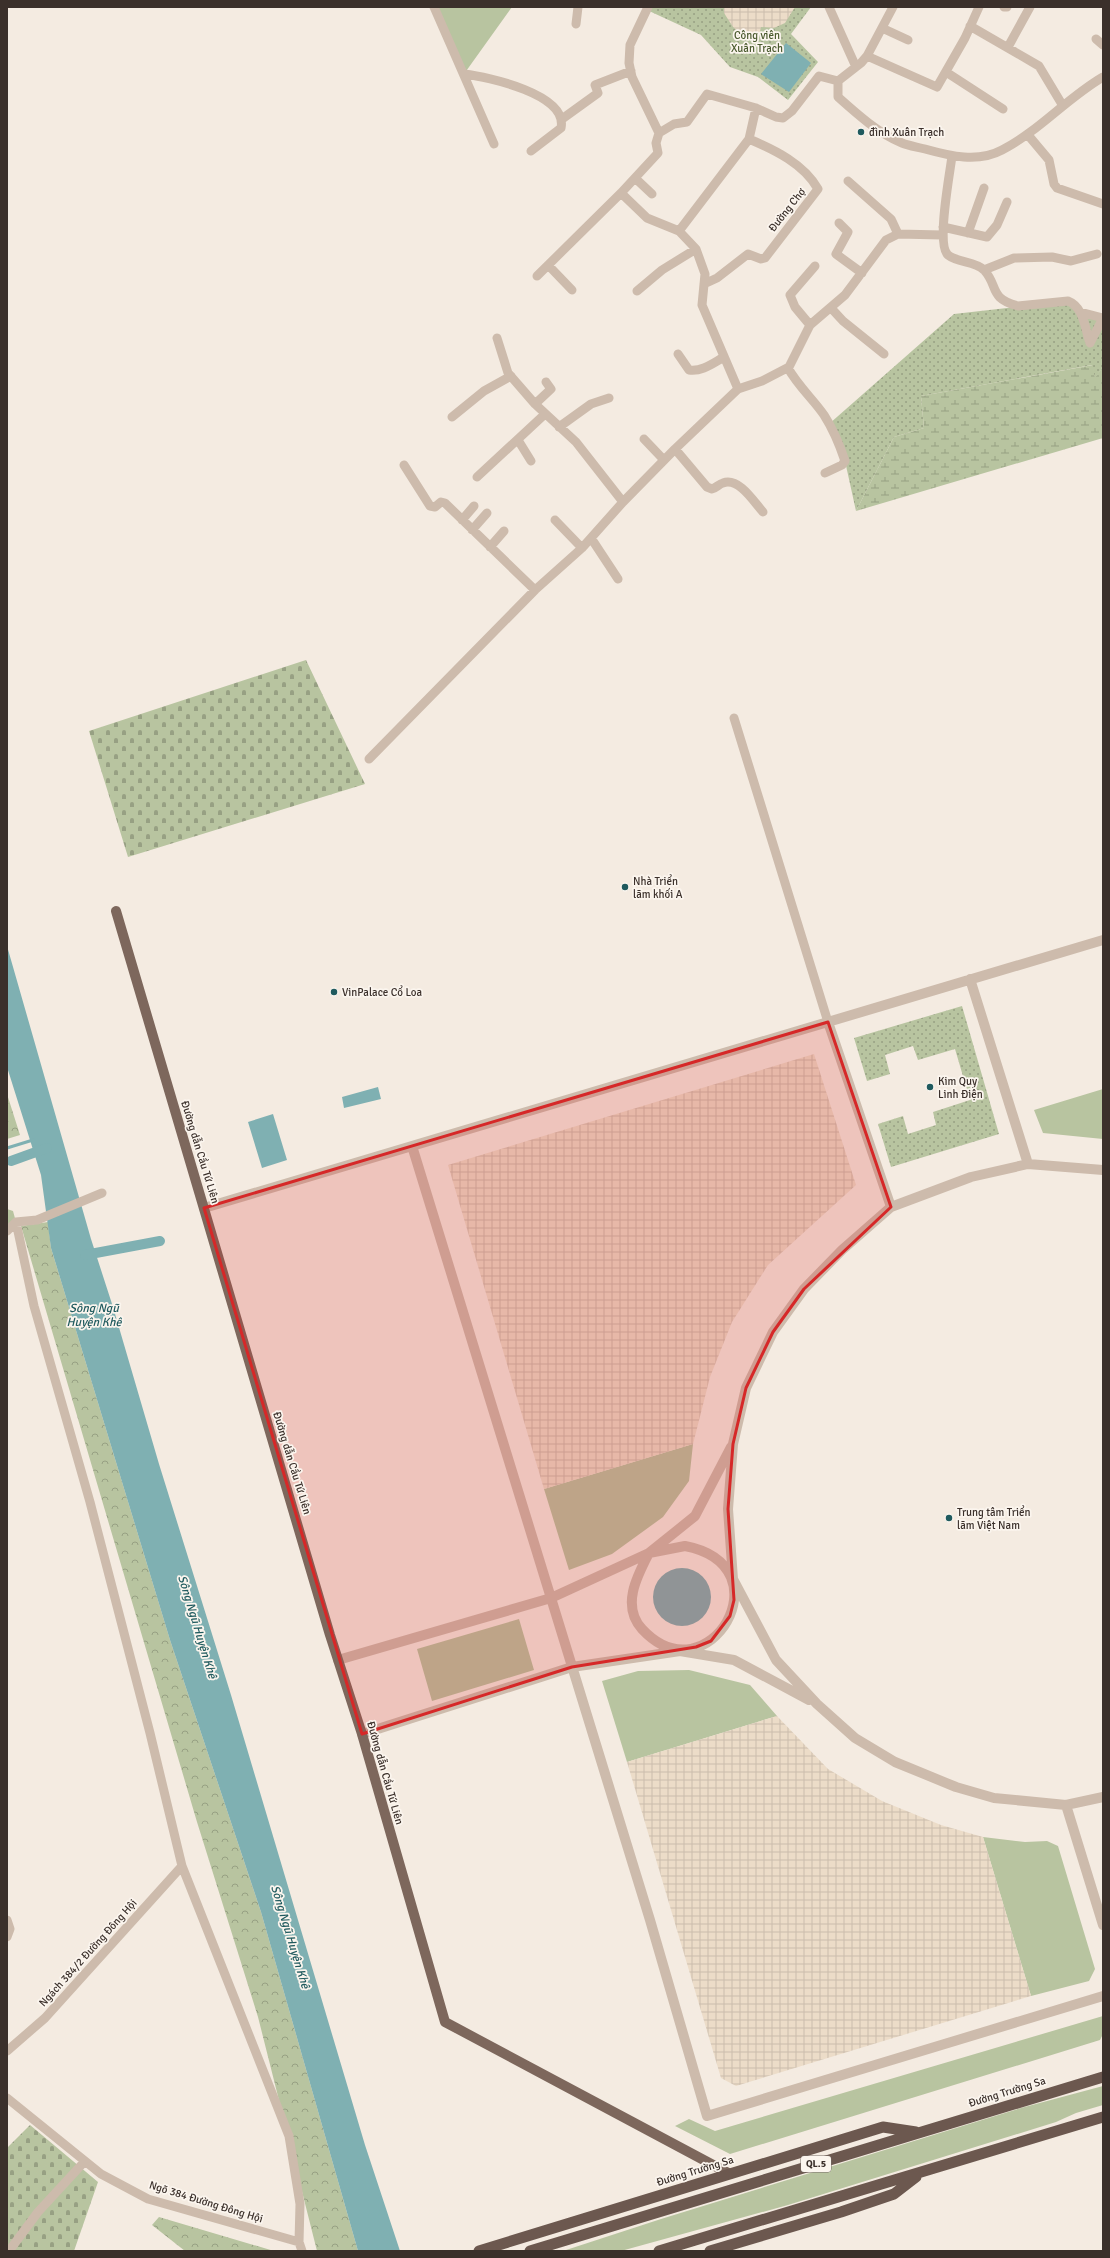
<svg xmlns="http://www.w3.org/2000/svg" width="1110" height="2258" viewBox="0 0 1110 2258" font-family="Signika,sans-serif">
  <defs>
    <pattern id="forest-crowns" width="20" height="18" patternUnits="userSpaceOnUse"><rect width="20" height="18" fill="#b8c4a0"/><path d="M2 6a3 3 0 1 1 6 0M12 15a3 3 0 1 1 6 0" fill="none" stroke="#97a083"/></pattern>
    <pattern id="wetland-marsh" width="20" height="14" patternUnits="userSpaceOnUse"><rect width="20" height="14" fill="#b8c4a0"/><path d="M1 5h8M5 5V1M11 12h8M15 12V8" fill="none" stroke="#97a083"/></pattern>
    <pattern id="cemetery-stones" width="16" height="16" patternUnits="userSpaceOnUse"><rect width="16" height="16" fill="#b8c4a0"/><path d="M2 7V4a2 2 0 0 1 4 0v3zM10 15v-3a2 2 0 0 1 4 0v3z" fill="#97a083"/></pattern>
    <pattern id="park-dots" width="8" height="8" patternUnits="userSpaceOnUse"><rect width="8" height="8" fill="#b8c4a0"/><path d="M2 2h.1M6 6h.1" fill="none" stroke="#97a083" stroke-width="1.8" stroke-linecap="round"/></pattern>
    <pattern id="plaza-grid" width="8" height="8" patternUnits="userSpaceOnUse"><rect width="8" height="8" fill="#ecdcc8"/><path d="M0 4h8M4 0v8" fill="none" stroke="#cbbdac"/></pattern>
  </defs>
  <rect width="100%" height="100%" fill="#f4ebe1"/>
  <path fill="#b8c4a0" d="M434 7H512L464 74Z
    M1103 1089V1139L1043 1133 1034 1110Z
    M7 1209 13 1211 16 1222 7 1231Z
    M693 1444 689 1481 663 1517 612 1554 569 1570 544 1489Z
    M519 1619 534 1670 432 1701 417 1649Z
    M689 1670 750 1685 777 1716 627 1762 602 1681 638 1671Z
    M983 1837 1025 1842 1047 1841 1058 1846 1095 1969 1089 1981 1031 1996Z
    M1103 2016V2034L1100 2040 730 2154 675 2126 689 2119 715 2131Z
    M1103 2086V2105L1076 2113 1056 2122 788 2205 621 2251H563L661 2219 1021 2108Z"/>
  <path fill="url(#forest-crowns)" d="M7 1094 20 1135 7 1139Z
    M48 1222 51 1248 170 1640 261 1912 358 2251H317L258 2017 197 1822 21 1226Z
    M159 2217 274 2251H185L152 2225Z"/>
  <path fill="url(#wetland-marsh)" d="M1093 365 1095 377 1103 367V438L856 511 894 437 924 428 921 396Z"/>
  <path fill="url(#cemetery-stones)" d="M306 660 365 784 128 857 89 731Z
    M30 2125 98 2182 74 2251H7V2148Z"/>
  <path fill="url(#park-dots)" d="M648 7H811L791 34 818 62 788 100 758 77 730 67 701 35 647 10Z
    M1068 301 1081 312 1103 318V367L1095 378 1092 365 921 396 924 428 894 437 856 511 845 461 829 424 954 314Z
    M962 1006 999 1134 891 1167 878 1124 903 1116 908 1134 936 1125 933 1112 970 1100 955 1049 918 1060 913 1046 885 1055 890 1074 867 1081 854 1038Z"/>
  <path fill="url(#plaza-grid)" d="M724 7H795L785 23 774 28 761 27 758 40 745 37 733 27 724 13Z
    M814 1054 856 1185 768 1265 732 1322 710 1377 693 1444 544 1489 448 1165Z
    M777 1716 828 1769 882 1801 941 1825 983 1837 1031 1996 736 2086 721 2078 627 1762Z"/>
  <path fill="#7fb0b2" d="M786 43 811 63 789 92 761 74Z
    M7 946 91 1239 113 1307 159 1464 231 1695 365 2145 400 2251H358L261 1912 170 1640 51 1248 41 1175 7 1067Z
    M378 1087 381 1099 344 1108 342 1097Z
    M273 1114 287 1160 262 1168 248 1122Z
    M653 1597a29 29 0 1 1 58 0a29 29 0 1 1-58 0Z"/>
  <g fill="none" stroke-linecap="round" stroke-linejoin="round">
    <path stroke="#7fb0b2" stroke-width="3" d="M7 1148 33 1140"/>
    <path stroke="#7fb0b2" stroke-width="10" d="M11 1161 47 1148
      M85 1255 160 1241"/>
    <path stroke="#cdbbac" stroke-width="9" d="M434 7 494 144
      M829 7 856 67
      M1004 7H1007
      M576 24 578 7
      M970 26 1039 66 1063 106
      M882 28 908 40
      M1096 39 1103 45
      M1008 47 1030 7
      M867 56 937 87 965 38 979 7
      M946 72 1003 109
      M464 74C488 77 568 94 561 128L531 151
      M838 81V97C857 114 878 133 902 143 909 146 918 147 925 149 950 156 978 163 1002 150 1039 131 1067 98 1103 77
      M838 81 861 63 867 56 893 7
      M562 119 598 93 595 85 631 71
      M659 133 674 124 687 122 707 94 756 108 776 117 783 118 792 111 819 76 838 81
      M1028 135 1049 160 1054 184 1057 188 1103 204
      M952 156C950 173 936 245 948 255 958 263 975 261 984 270 999 286 988 298 1018 306L1068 301C1084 307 1085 329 1090 343
      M635 178 652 194
      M848 181 891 219 898 234
      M621 193 647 218 679 231 696 249 705 274 702 305 738 389
      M839 223 848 232 836 254 862 273
      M943 227 987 237 997 225 1007 202
      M679 231 749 139 756 108
      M968 233 984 188
      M548 265 572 290
      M984 270 1014 258 1052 257 1071 261 1097 254
      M537 276 621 193 658 153 656 143 659 133 632 77 629 63 630 45 648 7
      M704 284 717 278 748 254 761 259 765 258 818 189C804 164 775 150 749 139
      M637 291 662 270 696 249
      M831 308 843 321 884 354
      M1080 312 1103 318
      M810 325 795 307 790 295 815 266
      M497 338 508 373 535 404 576 442 623 502
      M1090 343 1103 318
      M678 354 689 370C702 372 713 363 724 357
      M788 368C798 386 813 399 824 415 833 429 840 446 845 461L842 465 825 473
      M535 404 551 389 546 382
      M452 417 484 391 511 376
      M559 427 591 404 609 398
      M644 439 664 460
      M518 440 531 461
      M675 449 707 487 712 489C716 488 719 484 723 483 739 477 754 502 763 512
      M404 465 430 506 435 507 441 502 445 503 535 590
      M477 477 545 414
      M462 520 474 506
      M555 520 582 548
      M472 530 487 513
      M591 538 618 579
      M490 547 504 531
      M734 718 828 1022
      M369 759 535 590 582 548 623 502 675 449 738 389 762 381 789 367 810 325 845 295 886 240 898 234 942 235
      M16 1222 34 1306 90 1502 150 1733 182 1866 289 2136 300 2204 299 2242
      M7 1231 16 1222 37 1220 102 1193
      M7 1920 10 1929 7 1937
      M7 2051 45 2018 182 1866
      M7 2098 101 2174 148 2199 299 2242 302 2251
      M9 2251 38 2212 85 2161"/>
    <path stroke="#cdbbac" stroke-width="10" d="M970 979 1028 1164
      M828 1022 891 1207
      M412 1146 650 1920 707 2116 1103 1996
      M1103 1170 1028 1164 971 1177 891 1207 842 1250 804 1289 773 1332 746 1388 733 1444 728 1509 733 1579 776 1660 817 1704 855 1738 895 1762 956 1787 994 1798 1066 1805 1103 1797
      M204 1208 1103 940
      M685 1546C788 1566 708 1700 642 1629 621 1606 637 1576 649 1553Z
      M338 1660 551 1598 649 1553 695 1516 731 1447
      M362 1734 572 1667 680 1651 734 1660 809 1700
      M1066 1805 1103 1925"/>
    <path stroke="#7d675c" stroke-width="10" d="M116 911 330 1635 362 1734 445 2022 730 2174"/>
    <path stroke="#6c584f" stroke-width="11" d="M479 2251 883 2127 916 2132
      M530 2251 1103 2077
      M659 2251 1103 2117
      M710 2251 841 2212 894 2194 916 2177"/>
  </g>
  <path fill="#d62828" fill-opacity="0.2" stroke="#d62828" stroke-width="3" stroke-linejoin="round" d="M828 1022 891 1207 804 1289 773 1332 746 1388 733 1444 728 1509 734 1600 730 1616 711 1641 696 1647 572 1667 362 1734 204 1208Z"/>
  <g fill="#1f5a5e" stroke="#fbf5ee" stroke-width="1.5">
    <circle cx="861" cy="132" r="4"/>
    <circle cx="625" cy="887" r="4"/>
    <circle cx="334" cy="992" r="4"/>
    <circle cx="930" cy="1087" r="4"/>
    <circle cx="949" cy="1518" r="4"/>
  </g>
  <g text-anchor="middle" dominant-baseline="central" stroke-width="3.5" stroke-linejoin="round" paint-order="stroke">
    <rect fill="#fbf5ee" stroke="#756b66" stroke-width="1" x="801" y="2156" width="30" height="16" rx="3"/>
    <g font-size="10" font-weight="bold" fill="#3b302b">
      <text x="816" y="2164">QL.5</text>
    </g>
    <g font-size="11" fill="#4a5a2e" stroke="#fbf5ee">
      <text x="757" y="35">Công viên<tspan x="757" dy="13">Xuân Trạch</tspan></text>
    </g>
    <g font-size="11" fill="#3b302b" stroke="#fbf5ee" text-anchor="start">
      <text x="869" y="132">đình Xuân Trạch</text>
      <text x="633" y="881">Nhà Triển<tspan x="633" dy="13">lãm khối A</tspan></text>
      <text x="342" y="992">VinPalace Cổ Loa</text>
      <text x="938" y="1081">Kim Quy<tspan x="938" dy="13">Linh Điện</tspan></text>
      <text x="957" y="1512">Trung tâm Triển<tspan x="957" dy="13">lãm Việt Nam</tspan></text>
    </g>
    <g font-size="11" fill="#3b302b" stroke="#fbf5ee">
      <text transform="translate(787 210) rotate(-52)">Đường Chợ</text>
      <text transform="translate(200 1152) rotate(73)">Đường dẫn Cầu Tứ Liên</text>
      <text transform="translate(292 1463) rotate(73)">Đường dẫn Cầu Tứ Liên</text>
      <text transform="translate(385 1773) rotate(74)">Đường dẫn Cầu Tứ Liên</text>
      <text transform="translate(88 1953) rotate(-48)">Ngách 384/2 Đường Đông Hội</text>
      <text transform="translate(1007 2092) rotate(-17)">Đường Trường Sa</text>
      <text transform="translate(695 2171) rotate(-17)">Đường Trường Sa</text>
      <text transform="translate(206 2202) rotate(17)">Ngõ 384 Đường Đông Hội</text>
    </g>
    <g font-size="12" font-style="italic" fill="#1f5a5e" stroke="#fbf5ee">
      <text x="94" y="1308">Sông Ngũ<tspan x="94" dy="14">Huyện Khê</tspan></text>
      <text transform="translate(197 1627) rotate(73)">Sông Ngũ Huyện Khê</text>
      <text transform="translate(290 1937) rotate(73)">Sông Ngũ Huyện Khê</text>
    </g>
  </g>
  <rect width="1110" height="2258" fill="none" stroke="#3b302b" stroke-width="16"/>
</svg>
